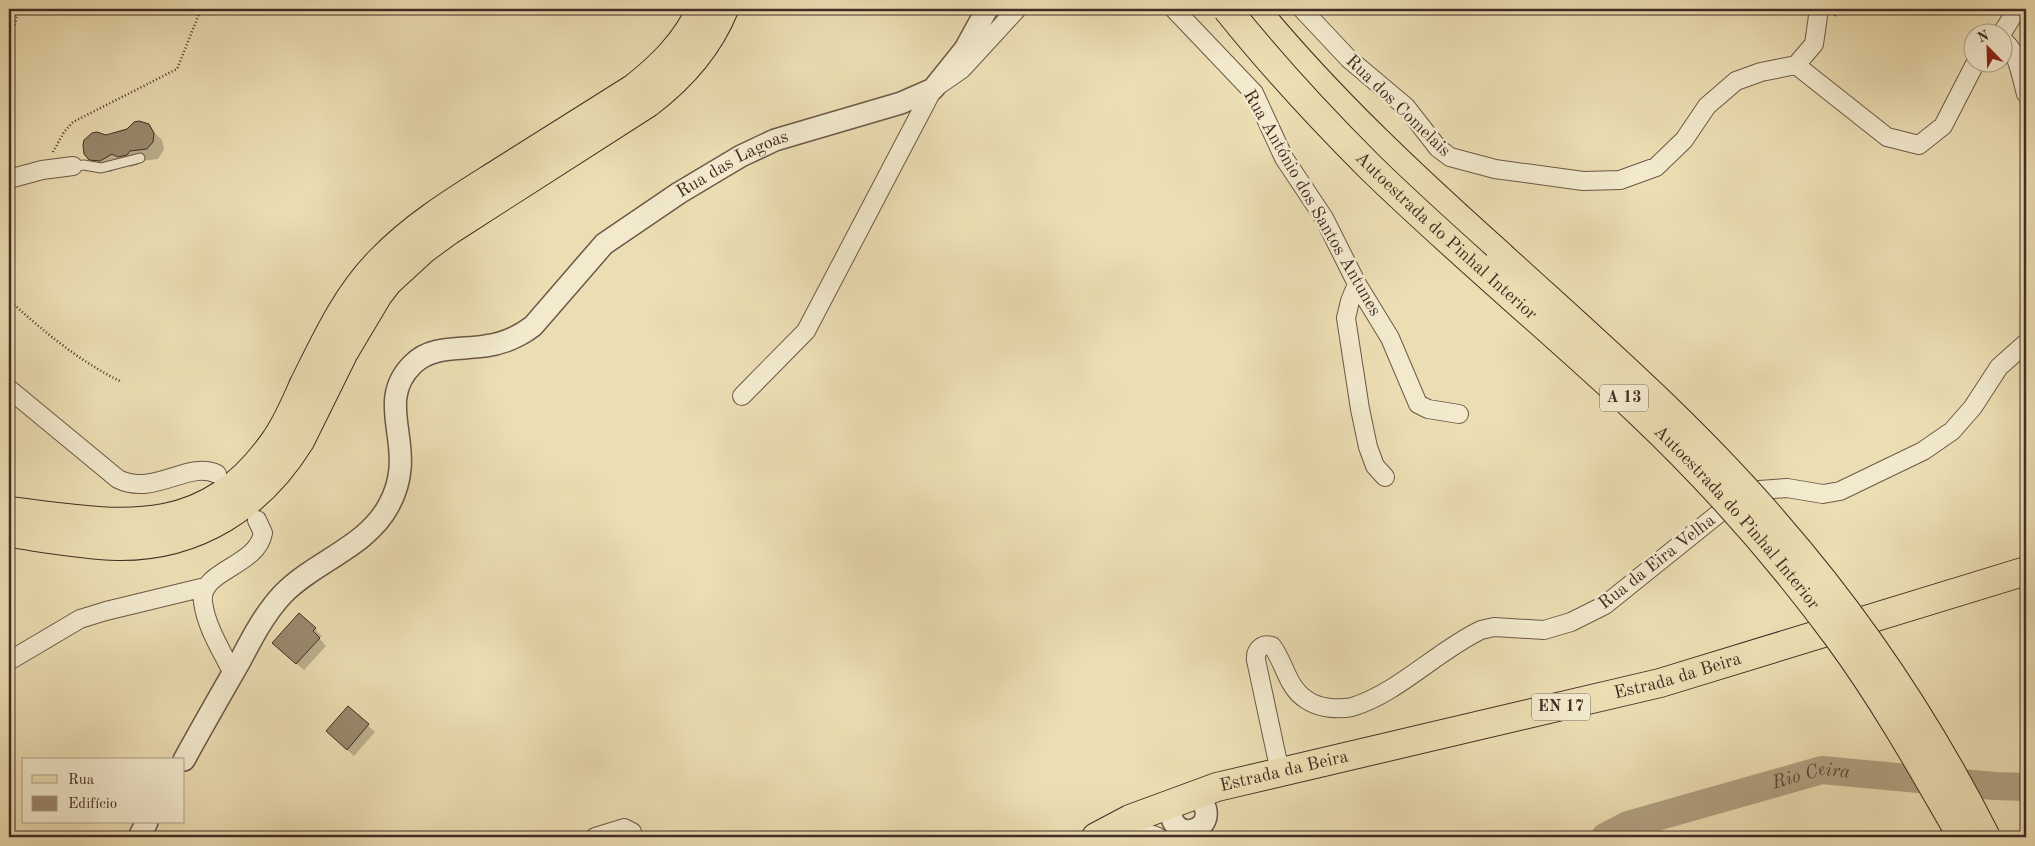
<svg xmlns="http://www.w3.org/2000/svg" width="2035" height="846" viewBox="0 0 2035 846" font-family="'Old Standard TT',serif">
  <rect width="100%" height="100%" fill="#ecdeb3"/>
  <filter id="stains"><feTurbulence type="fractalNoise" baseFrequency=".004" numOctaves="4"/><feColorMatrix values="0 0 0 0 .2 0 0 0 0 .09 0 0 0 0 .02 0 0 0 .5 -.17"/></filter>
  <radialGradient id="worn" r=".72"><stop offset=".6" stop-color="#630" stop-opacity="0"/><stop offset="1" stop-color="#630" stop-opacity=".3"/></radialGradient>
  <path fill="#0003" d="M148 126 162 140 164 149 158 159 141 161 138 165 130 167 123 164 111 172 101 170 90 159 106 137Z
    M315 629 322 636 319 638 326 646 304 670 280 650Z
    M348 708 375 732 354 756 334 738Z"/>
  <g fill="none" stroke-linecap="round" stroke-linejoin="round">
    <path stroke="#b2a182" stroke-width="28" id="s1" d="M1605 837 1628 825 1822 770 1994 786 2026 787"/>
  </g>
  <path fill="#9a896e" stroke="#412c24" d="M139 121 149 124 154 133 153 142 147 149 130 151 127 155 118 157 112 154 100 161 89 160 84 154 83 145 84 140 92 133 97 132 106 135 127 129 134 122Z
    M299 613 316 628 313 631 320 638 296 664 272 643Z
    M348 706 369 724 347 750 326 731Z"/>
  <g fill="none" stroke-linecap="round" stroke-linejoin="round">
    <g stroke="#6c5848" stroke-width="11">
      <path id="service" d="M73 166 84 165 101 168 140 158"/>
    </g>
    <g stroke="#6c5848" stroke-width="20">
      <path id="minor" d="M1174 9 1254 93 1284 158 1324 218 1357 284 1390 338 1418 404 1428 409 1459 414
        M1302 9 1349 59 1406 107 1438 148 1450 157 1495 169 1583 181 1620 180 1656 167 1684 140 1707 106 1736 81 1761 72 1796 65 1814 44 1819 9
        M2002 33 2017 9
        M2002 40C2018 50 2021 77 2026 94
        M1796 65 1887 137 1919 145 1943 126 1976 62
        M9 179 42 170 73 166
        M1357 284 1350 301 1346 318 1360 409 1368 447 1375 466 1385 477
        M9 389 118 479C154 497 188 460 217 474
        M742 396 806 331 933 89 962 69 1017 9
        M9 661 80 619 106 611 205 587
        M233 674C222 651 206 627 203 602 199 570 257 567 263 533L257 520
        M1280 772 1256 660C1255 650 1262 643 1272 646 1285 663 1287 688 1307 700 1318 708 1338 710 1352 707 1398 693 1437 651 1481 630L1494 627 1544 630 1571 622 1605 605 1738 498 1759 490 1787 488 1823 494 1840 491 1923 451 1952 431 1973 407 1999 367 2026 343
        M595 837 624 828 632 832 633 837
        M1111 837C1127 833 1142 830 1158 837"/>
    </g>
    <g stroke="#6c5848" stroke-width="24">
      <g id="tertiary">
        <path id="s2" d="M184 760C202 727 221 694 240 661 252 638 265 613 283 594 315 561 367 547 389 505 395 494 399 481 400 469 404 431 380 396 413 364 432 345 461 350 485 346 502 344 520 336 533 326L604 244 679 193 741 156 775 140 901 103 933 89 965 49 987 9"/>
        <path d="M1170 803C1171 810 1170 817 1174 823 1184 838 1209 829 1206 811 1205 804 1200 799 1197 794"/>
        <path d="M139 837 147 822"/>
      </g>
    </g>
    <g stroke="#412c24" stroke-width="30">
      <g id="primary">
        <path d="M9 511C116 524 202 544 274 442 287 424 295 404 304 384 326 340 346 295 381 260 416 224 458 199 499 173 544 145 589 116 634 88 662 66 686 42 701 9"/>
        <path d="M9 533C45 538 82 545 118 546 196 547 260 506 300 441L344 352 378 295 388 282 424 249 450 230 648 103C681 78 708 48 724 9"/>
        <path id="s3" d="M1096 837 1130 819 1217 787 1660 683 2026 571"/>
      </g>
    </g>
    <g stroke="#412c24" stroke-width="30">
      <path id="motorway" d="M1255 9C1329 99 1414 178 1501 256"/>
    </g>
    <path stroke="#412c24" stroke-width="2.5" stroke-dasharray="1 2.5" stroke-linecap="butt" d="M1835 16 1839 9
      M9 45 19 9
      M53 152 64 132 73 122 177 69 201 9
      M9 300C43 331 80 362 122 382"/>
    <use href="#service" stroke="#f3eace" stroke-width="9"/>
    <use href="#minor" stroke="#f3eace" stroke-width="18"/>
    <use href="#tertiary" stroke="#f3eace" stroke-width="21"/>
    <use href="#primary" stroke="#ecdeb3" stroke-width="28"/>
    <use href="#motorway" stroke="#ecdeb3" stroke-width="28"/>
    <g stroke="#412c24" stroke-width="30" stroke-linecap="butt">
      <g id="motorway-bridge">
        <path id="s4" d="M1227 9C1271 64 1319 116 1369 166 1456 251 1550 328 1638 411 1711 480 1779 557 1838 637 1885 701 1923 769 1962 837"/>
        <path d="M1501 256C1595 342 1692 426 1775 523 1858 618 1929 724 1986 837"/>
      </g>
    </g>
    <use href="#motorway-bridge" stroke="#ecdeb3" stroke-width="28"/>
  </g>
  <g text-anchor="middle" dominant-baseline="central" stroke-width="5" stroke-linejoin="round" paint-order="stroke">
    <g fill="#f3eace" stroke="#766557" stroke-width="1">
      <rect x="1600" y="384.5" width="48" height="27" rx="4"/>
      <rect x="1532" y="693.5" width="58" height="27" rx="4"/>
    </g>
    <g font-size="16" font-weight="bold" fill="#412c24">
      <text x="1624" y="398">A 13</text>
      <text x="1561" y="707">EN 17</text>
    </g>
    <g font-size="18" fill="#412c24" stroke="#f3eace">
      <text transform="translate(1398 106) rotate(44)">Rua dos Comelais</text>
      <text stroke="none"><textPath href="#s2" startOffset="870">Rua das Lagoas</textPath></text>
      <text transform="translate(1312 203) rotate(60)">Rua António dos Santos Antunes</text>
      <text stroke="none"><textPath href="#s4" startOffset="316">Autoestrada do Pinhal Interior</textPath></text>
      <text stroke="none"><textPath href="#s4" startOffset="721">Autoestrada do Pinhal Interior</textPath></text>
      <text transform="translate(1657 562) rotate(-38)">Rua da Eira Velha</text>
      <text stroke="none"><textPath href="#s3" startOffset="605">Estrada da Beira</textPath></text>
      <text stroke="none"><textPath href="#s3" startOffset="200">Estrada da Beira</textPath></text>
    </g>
    <g font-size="19" font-style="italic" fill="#5d493c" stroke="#f3eace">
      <text stroke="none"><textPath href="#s1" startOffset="216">Rio Ceira</textPath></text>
    </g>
  </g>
  <rect width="2035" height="846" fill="none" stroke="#ecdeb3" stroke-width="30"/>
  <rect x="10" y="10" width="2015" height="826" fill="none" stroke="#412c24" stroke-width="2.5"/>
  <rect x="15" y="15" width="2005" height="816" fill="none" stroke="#412c24"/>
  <rect x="22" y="758" width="162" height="65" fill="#f3eace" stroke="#ac9e8a"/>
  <rect x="32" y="775" width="25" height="8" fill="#ecdeb3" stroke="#ac9e8a"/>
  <text x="68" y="784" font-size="15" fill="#412c24">Rua</text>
  <rect x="32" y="796" width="25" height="15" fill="#9a896e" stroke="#ac9e8a"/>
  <text x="68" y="808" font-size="15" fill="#412c24">Edifício</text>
  <g transform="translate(1988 48) rotate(337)"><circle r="24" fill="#f3eace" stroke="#ac9e8a"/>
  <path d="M0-4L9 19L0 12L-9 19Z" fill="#8f2418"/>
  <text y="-8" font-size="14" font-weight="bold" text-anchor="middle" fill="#412c24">N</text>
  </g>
  <rect width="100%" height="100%" filter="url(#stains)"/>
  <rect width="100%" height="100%" fill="url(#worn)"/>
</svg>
